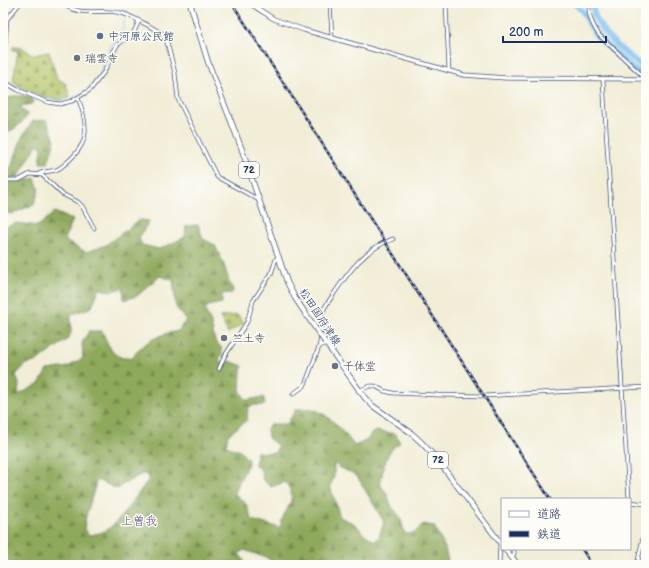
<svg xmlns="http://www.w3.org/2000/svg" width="649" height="568" viewBox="0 0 649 568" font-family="'Balsamiq Sans','Klee One',sans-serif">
  <defs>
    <pattern id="forest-firs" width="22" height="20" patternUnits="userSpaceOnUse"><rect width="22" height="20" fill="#8ea95b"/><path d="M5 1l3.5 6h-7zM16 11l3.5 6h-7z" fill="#738a4e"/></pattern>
    <pattern id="cemetery-stones" width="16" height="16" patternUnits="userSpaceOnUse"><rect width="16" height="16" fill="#b3c366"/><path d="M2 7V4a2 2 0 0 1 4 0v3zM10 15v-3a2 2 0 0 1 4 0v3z" fill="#919f57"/></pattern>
  </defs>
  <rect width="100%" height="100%" fill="#fdfcf7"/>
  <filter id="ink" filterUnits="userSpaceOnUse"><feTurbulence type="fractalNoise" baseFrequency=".025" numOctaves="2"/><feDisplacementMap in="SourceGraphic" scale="8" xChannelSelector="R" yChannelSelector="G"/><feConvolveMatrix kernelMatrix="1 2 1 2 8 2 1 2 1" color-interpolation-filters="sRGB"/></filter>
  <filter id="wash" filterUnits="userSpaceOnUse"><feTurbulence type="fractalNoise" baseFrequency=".012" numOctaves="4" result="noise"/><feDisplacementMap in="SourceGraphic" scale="16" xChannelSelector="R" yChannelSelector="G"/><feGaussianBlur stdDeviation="0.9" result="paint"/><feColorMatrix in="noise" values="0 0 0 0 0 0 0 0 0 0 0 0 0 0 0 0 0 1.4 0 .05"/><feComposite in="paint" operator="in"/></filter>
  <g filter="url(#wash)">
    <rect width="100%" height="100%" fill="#f1edd7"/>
    <path fill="url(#forest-firs)" stroke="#546c5c" fill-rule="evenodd" d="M14 96H29L34 102 31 104 21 106V109L28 115C21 124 14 131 3 134V100Z
      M47 120 55 140 48 163H40L42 148 37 144C34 152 28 159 24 167 21 171 22 173 17 177L22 181 35 178C40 192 40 192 33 205L12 214 3 212V181L12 165 22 137 33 121Z
      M55 212 73 220 65 237 67 242 86 252 106 245 139 220 149 221 139 238 142 245 160 249 185 237 186 226 198 225 203 239 215 245 224 265 229 281 233 290 232 293 222 294V303L208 306 205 310 211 323 215 341 221 347 222 354 218 362 229 361 243 366 241 371 240 390 246 400 264 397 265 405H252L248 408 247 420 228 435 226 446 240 451 248 459V464L239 482 235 494 246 504 252 520 280 528C281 523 282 519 284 515 291 502 296 495 285 482L271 487 263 480 261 470 255 465 256 452 275 453 278 446 268 438 267 429 270 424H287L296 409C301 409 307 408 312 409 329 413 344 433 355 446L367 440 372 433 377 431 396 434 400 443C385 450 384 469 380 484L387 494 392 507 400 517 405 534 414 533 423 524 434 526 445 548 449 565H269L270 559 244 550 239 554 244 560V565H3V228L17 223 38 226ZM160 276 173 280 176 307 186 320 178 331 164 334 151 340 140 348 132 358C112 360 109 346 102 331H89L82 343 83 358 68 367 47 370 39 384 18 395 19 384 16 375 26 364 35 362 68 339 71 333V315L92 307 99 289 111 291 123 288 124 300 137 296ZM335 463 339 467 357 476 384 522 379 537 375 541 364 534 355 524 340 517 330 486 334 477V467ZM142 474 147 475 149 479C138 493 121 520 107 530 102 533 95 534 89 535L84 529 86 516 97 480 118 489 122 485Z"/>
    <path fill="url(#cemetery-stones)" stroke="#677962" d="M13 47 23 48 33 55 49 52 57 78 66 84 70 98C52 103 37 94 21 88L13 81 18 51 13 50Z
      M238 315 244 323 228 333 220 317Z"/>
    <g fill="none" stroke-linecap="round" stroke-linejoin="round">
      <path stroke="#79bef0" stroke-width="1" d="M126 13 130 3
        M3 78C41 99 70 118 101 72 106 64 107 54 111 46 114 41 119 37 122 31 124 27 124 21 125 16"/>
      <path stroke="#79bef0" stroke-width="6" d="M574 3 583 12 596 35 607 46 635 71 646 74
        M593 3C591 29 628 55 646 70"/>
    </g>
  </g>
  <g filter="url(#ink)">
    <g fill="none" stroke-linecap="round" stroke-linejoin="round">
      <g stroke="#3b4c70" stroke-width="4.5">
        <path id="minor" d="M61 3C82 18 99 8 121 13 131 15 156 30 165 35L175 73 178 99 217 177 259 200
          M330 3 332 37
          M446 3 449 71
          M589 3C588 16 592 24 599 35L646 79
          M5 46 7 19 20 3
          M603 80 629 499
          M3 81 18 90 47 102 60 104 72 101 90 90 104 72 117 45 133 34 139 21
          M39 174 40 173 56 170 60 168C88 147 91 131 78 98
          M3 180H19L30 174 42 175 62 194 78 202 82 206 94 228
          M319 347C323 334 318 323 322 313 324 307 330 300 333 295 349 271 366 248 393 239
          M219 369 224 357 247 322 253 301 271 274 276 259 279 256
          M358 391 370 386H375L384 391 393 393 438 395 484 396 646 387
          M293 394 304 386 306 382 319 347 325 343
          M630 502 646 504
          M512 557 514 554V549
          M499 565 500 543
          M637 565 646 524"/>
      </g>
      <g stroke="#3b4c70" stroke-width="5">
        <path id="tertiary" d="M249 3 274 19 304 30 464 75 506 78 646 79"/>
      </g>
      <g stroke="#3b4c70" stroke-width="6">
        <path id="primary" d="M190 3 208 62 241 147 287 282 295 298 318 332
          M325 342 365 398 373 406 410 432 421 442 436 458 502 545
          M505 549 518 565"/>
      </g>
      <use href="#minor" stroke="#fff" stroke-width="3"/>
      <use href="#tertiary" stroke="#fff" stroke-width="3.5"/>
      <use href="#primary" stroke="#fff" stroke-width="4.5"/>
      <g stroke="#1b2f5e" stroke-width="2.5">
        <path id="rail" d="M232 3 550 499
          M582 549 592 565"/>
      </g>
      <use href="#rail" stroke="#fdfcf7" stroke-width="1" stroke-dasharray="3" stroke-linecap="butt"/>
      <g stroke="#3b4c70" stroke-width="6" stroke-linecap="butt">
        <path id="primary-bridge" d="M318 332 325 342"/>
      </g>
      <use href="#primary-bridge" stroke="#fff" stroke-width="4.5"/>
    </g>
  </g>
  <circle fill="#5c6f8a" stroke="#fdfcf7" stroke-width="1.5" cx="100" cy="36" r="4"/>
  <g fill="#6b7280" stroke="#fdfcf7" stroke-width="1.5">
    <circle cx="77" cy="58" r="4"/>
    <circle cx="224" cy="338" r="4"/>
    <circle cx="335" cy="366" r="4"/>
  </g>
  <g text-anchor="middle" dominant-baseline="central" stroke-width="3" stroke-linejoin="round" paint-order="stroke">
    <g fill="#fdfcf7" stroke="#5f6c8c" stroke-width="1">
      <rect x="239" y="162" width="20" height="16" rx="3"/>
      <rect x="428" y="452" width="20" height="16" rx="3"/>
    </g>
    <g font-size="10" font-weight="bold" fill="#1b2f5e">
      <text x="249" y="170">72</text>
      <text x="438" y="460">72</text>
    </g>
    <g font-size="11" font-weight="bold" fill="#4e5e75" stroke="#fdfcf7" text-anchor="start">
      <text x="108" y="36">中河原公民館</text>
    </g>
    <g font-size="11" font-weight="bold" fill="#5b616d" stroke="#fdfcf7" text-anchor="start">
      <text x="85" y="58">瑞雲寺</text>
      <text x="232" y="338">竺土寺</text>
      <text x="343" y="366">千体堂</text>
    </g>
    <g font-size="11" fill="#1b2f5e" stroke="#fdfcf7">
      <text transform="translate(320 317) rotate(57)">松田国府津線</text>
    </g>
    <g font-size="12" fill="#5e547c" stroke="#fdfcf7">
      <text x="139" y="521">上曽我</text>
    </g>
  </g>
  <rect width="649" height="568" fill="none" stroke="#fdfcf7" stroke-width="16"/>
  <rect x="501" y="498" width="130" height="52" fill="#fdfcf7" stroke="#a3aaba"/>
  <rect x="509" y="511" width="20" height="6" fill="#ffffff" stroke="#a3aaba"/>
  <text x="537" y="518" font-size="12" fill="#1b2f5e">道路</text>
  <rect x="509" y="531" width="20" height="6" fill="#1b2f5e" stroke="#a3aaba"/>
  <text x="537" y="538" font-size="12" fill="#1b2f5e">鉄道</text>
  <path d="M503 36v6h103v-6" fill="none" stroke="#1b2f5e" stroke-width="2"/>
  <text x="509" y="36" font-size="12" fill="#1b2f5e" stroke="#fdfcf7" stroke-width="3" paint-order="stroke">200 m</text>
</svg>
